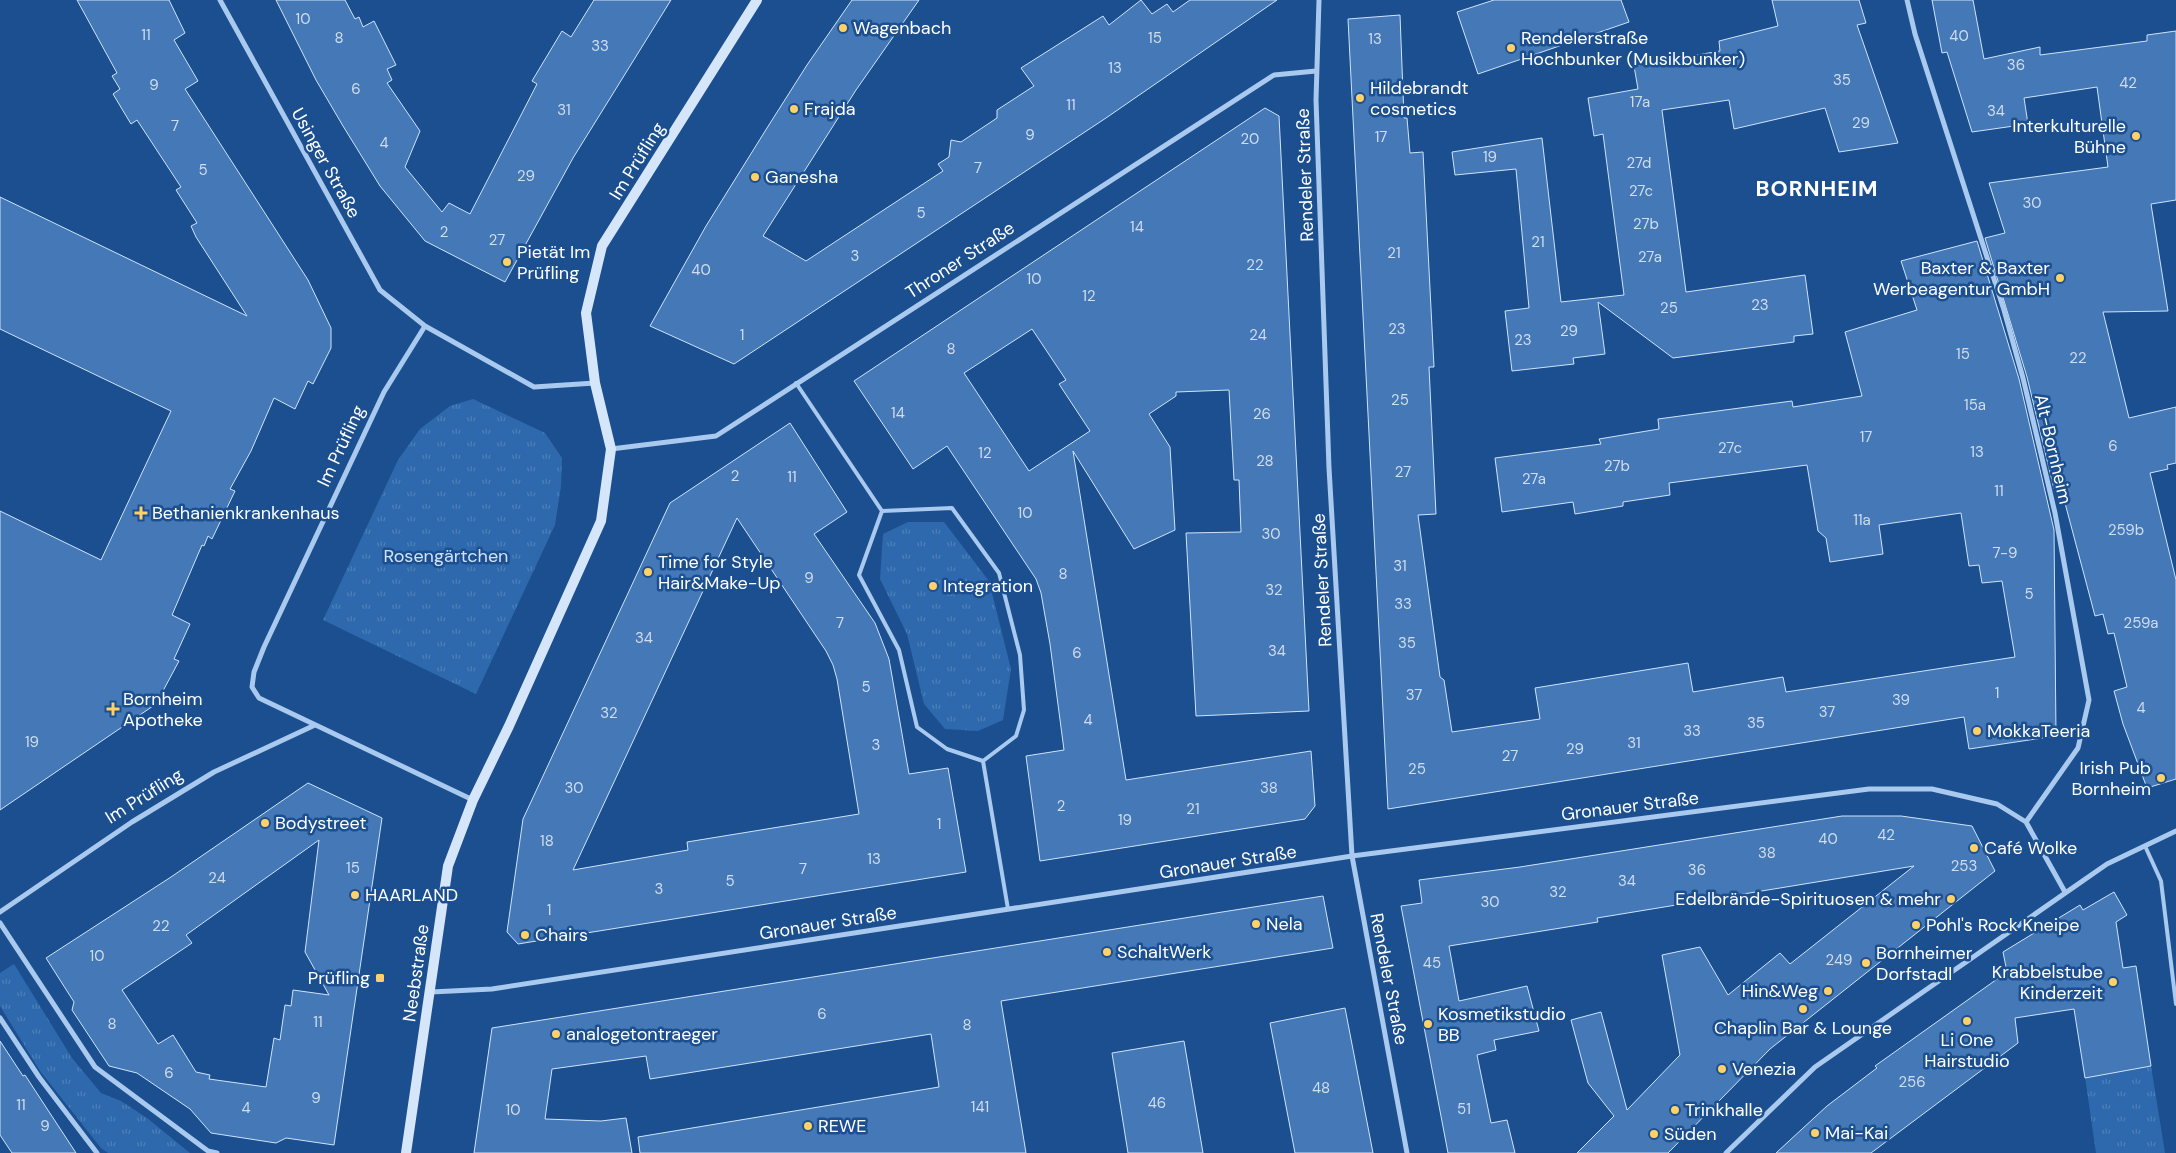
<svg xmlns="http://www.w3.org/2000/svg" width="2176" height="1153" viewBox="0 0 2176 1153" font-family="'DM Sans',sans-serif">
  <defs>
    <pattern id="grass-tufts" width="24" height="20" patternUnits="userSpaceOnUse" patternTransform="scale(1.25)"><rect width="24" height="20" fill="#2e69ad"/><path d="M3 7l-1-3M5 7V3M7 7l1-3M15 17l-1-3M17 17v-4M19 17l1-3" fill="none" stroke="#4d80b9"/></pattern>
  </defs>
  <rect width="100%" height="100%" fill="#1b4f8f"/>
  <path fill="url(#grass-tufts)" d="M473 399 545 433 562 458 561 486 555 525 476 694 323 620 398 460 420 429 450 406Z
    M908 522H944L989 581 1011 669 1003 720 978 731 945 729 924 704 907 634 880 579 883 534Z
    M14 964 72 1058 101 1093 121 1101 147 1118 190 1153H108L101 1148 40 1071 0 1006V973Z
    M2151 1066 2165 1153H2096L2085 1077Z"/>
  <path fill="#4478b7" stroke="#cfe3fa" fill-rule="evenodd" d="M77 0H169L185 33 174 40 198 81 185 89 308 280 331 328V348L313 384 308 381 295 409 274 398 251 451 230 489 235 491 212 539 208 536 204 546 202 545 172 615 190 624 174 659 179 661 156 704 0 810V511L101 560 171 411 0 329V197L247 316 196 237 191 226 197 223 176 190 181 187 137 120 131 124 113 94 120 89 112 76 117 73Z
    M276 0H345L355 19 359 17 363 27 374 21 396 65 387 69 392 80 387 83 420 131 405 167 442 212 449 203 470 214 537 84 532 81 562 31 571 37 594 0H671L573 158 505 282 425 241 380 186 343 126 316 80Z
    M852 0H919L856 90 763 236 806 261 943 171 938 164 949 157 951 140 961 142 997 118V110L1034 86 1021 68 1103 16 1109 25 1141 0 1152 14 1167 4 1173 12 1190 0H1277L1106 118 734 364 650 326 706 226 767 128 807 65Z
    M1494 0H1621L1629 22 1478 74 1457 12Z
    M1772 0H1859L1866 23 1857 25 1898 143 1839 152 1825 108 1734 129 1729 100 1662 110 1686 292 1805 275 1813 334 1794 336V342L1673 358 1598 302 1605 354 1573 358 1574 364 1512 371 1505 311 1529 308 1516 169 1455 175 1452 152 1542 138 1561 302 1624 295 1603 134 1594 136 1588 98 1638 89 1634 66 1720 51 1719 41 1778 26Z
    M1932 0H1973L1984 59 2040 47V55L2147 41V35L2176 31V200L2151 204 2168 311 2103 312 2129 418 2176 407V463L2167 465 2168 469 2150 473 2176 580V779L2147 788 2123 724 2114 691 2127 687 2114 633 2108 634 2103 614 2095 616 2061 488 2054 489 2027 377 1985 238 2005 233 1989 183 2108 167 2097 87 2024 98 2028 124 1972 132 1947 52 1942 53Z
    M1400 15 1404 118H1407L1410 153 1423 152 1434 367H1429L1436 514 1418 515 1440 677 1444 680 1452 732 1540 719 1535 688 1688 663 1693 692 1783 677 1786 692 2015 657 2002 581 1982 583 1979 565 1969 566 1961 513 1879 525 1883 554 1830 562 1826 538 1818 531 1807 465 1669 483 1670 495 1623 502V506L1575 514 1573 502 1502 512 1495 458 1601 444 1599 439 1659 429 1658 419 1792 401 1793 407 1862 396 1845 332 1917 310 1901 261 1977 241 2019 379 2054 530 2056 736 1969 749 1964 717 1388 809 1348 19Z
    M1265 108 1279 116 1309 711 1196 716 1186 533 1241 532 1239 480H1234L1229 390 1176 392V396L1149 414 1170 447 1175 530 1134 549 1073 451 1126 780 1311 751 1315 806 1305 819 1040 861 1026 756 1064 750 1050 644 1041 593 1036 579 947 446 913 469 854 381ZM1032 329 1066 380 1059 384 1090 431 1029 471 964 373Z
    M790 423 847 512 814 534 875 623 889 659 909 774 948 768 966 872 518 944 507 932 523 819 670 503ZM737 518 826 651 833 665 837 679 859 814 687 842 688 850 573 870Z
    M308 783 382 818 334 1145 286 1138 276 1143 211 1133 190 1109 137 1073 109 1066 72 1010 74 1002 46 958 171 877ZM319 840 305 952 329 995 293 990 291 1006 285 1005 280 1040 274 1038 266 1087 209 1079 210 1075 196 1072 173 1035 158 1044 122 990 192 943 186 935Z
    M1842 816H1901L1972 826 1995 871 1770 1049 1668 1153H1577L1614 1116 1588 1083 1571 1020 1601 1012 1627 1110 1680 1055 1662 955 1700 947 1728 995 1780 953 1790 964 1914 866 1597 918 1598 922 1449 946 1459 1001 1527 986 1539 1031 1494 1040 1496 1050 1477 1055 1491 1123 1507 1120 1515 1153H1448L1401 906 1422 903 1419 880 1520 867Z
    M2114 892 2127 915 2116 922 2123 968 2136 966 2151 1066 2085 1078 2074 1009 2015 1018 2018 1043 1871 1153H1776L1827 1106 1877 1068 1875 1066 2007 972 2003 952 2080 905 2083 910Z
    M1323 896 1333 948 1001 1001 1026 1153H640L638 1137 939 1087 931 1034 650 1079 646 1056 552 1069 545 1119 601 1121 626 1118 632 1153H474L492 1028Z
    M1345 1008 1373 1153H1295L1270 1023Z
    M0 1041 23 1076 25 1075 76 1153H12L0 1135Z
    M1184 1041 1203 1153H1128L1112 1053Z"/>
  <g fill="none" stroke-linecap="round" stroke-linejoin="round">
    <path stroke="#a9c9ee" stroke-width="4" d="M796 383 882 511
      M952 508 999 573 1020 655 1024 710 1016 736 983 761 947 749 917 727 899 650 859 575 882 511Z
      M983 761 1008 909
      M2145 846 2161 881 2176 1004"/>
    <path stroke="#a9c9ee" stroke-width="5" d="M220 0 380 290 425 326 534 387 595 383
      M1319 0 1316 100 1329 468 1352 856 1407 1153
      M1907 0 1915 34 2004 310 2023 378 2055 513 2089 700 2078 748 2026 822
      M425 326 384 392 264 647 254 672 252 687 259 698 473 800
      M611 449 716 436 1274 75 1316 71
      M0 912 132 822 214 772 315 725
      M0 923 95 1067 208 1151 217 1153
      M431 992 492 989 1352 856 1869 789H1932L1997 804 2026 822 2065 892
      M0 1018 39 1077 97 1153
      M1726 1153 1815 1067 2107 864 2176 831"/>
    <path stroke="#d6e6fa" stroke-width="10" d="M406 1153 448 866 473 800 509 726 601 521 611 449 595 383 586 313 602 246 757 0"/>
  </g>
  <g fill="#ffd166" stroke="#1b4f8f" stroke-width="2">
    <circle cx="843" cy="28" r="5"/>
    <circle cx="1511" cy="48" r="5"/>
    <circle cx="1360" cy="98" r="5"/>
    <circle cx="794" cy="109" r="5"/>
    <circle cx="2136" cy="136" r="5"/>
    <circle cx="755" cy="177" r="5"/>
    <circle cx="507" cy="262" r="5"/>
    <circle cx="2060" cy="278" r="5"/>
    <path d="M138.5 505.5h5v5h5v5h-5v5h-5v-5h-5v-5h5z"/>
    <circle cx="648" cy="572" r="5"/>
    <circle cx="933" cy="586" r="5"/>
    <path d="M110.5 701.5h5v5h5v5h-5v5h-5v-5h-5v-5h5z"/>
    <circle cx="1977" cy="731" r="5"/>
    <circle cx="2161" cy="778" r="5"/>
    <circle cx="265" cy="823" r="5"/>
    <circle cx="1974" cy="848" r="5"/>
    <circle cx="355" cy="895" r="5"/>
    <circle cx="1951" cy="899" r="5"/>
    <circle cx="1256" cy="924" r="5"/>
    <circle cx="1916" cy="925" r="5"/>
    <circle cx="525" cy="935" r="5"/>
    <circle cx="1107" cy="952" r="5"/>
    <circle cx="1866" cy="963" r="5"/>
    <rect x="375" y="973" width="10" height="10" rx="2.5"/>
    <circle cx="2113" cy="982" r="5"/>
    <circle cx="1828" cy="991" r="5"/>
    <circle cx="1803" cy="1009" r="5"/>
    <circle cx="1967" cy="1021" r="5"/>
    <circle cx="1428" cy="1024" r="5"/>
    <circle cx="556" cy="1034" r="5"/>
    <circle cx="1722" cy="1069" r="5"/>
    <circle cx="1675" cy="1110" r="5"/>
    <circle cx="808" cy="1126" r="5"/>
    <circle cx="1815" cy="1133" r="5"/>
    <circle cx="1654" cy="1134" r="5"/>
  </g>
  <g text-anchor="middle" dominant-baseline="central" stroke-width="5" stroke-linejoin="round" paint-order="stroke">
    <g font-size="15" fill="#d0dded">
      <text x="303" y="19">10</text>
      <text x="146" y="35">11</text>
      <text x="1959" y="36">40</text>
      <text x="339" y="38">8</text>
      <text x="1155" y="38">15</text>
      <text x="1375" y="39">13</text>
      <text x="600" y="46">33</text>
      <text x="2016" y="65">36</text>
      <text x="1115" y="68">13</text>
      <text x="1842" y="80">35</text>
      <text x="2128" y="83">42</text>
      <text x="154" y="85">9</text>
      <text x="356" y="89">6</text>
      <text x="1640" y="102">17a</text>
      <text x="1071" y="105">11</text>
      <text x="564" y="110">31</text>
      <text x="1996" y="111">34</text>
      <text x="1861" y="123">29</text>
      <text x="175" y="126">7</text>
      <text x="1030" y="135">9</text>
      <text x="1381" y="137">17</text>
      <text x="1250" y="139">20</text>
      <text x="384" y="143">4</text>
      <text x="1490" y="157">19</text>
      <text x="1639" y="163">27d</text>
      <text x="978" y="168">7</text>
      <text x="203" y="170">5</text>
      <text x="526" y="176">29</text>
      <text x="1641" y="191">27c</text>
      <text x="2032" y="203">30</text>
      <text x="921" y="213">5</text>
      <text x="1646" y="224">27b</text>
      <text x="1137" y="227">14</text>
      <text x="444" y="232">2</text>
      <text x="497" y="240">27</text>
      <text x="1538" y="242">21</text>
      <text x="1394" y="253">21</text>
      <text x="855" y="256">3</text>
      <text x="1650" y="257">27a</text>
      <text x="1255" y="265">22</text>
      <text x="701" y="270">40</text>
      <text x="1034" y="279">10</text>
      <text x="1089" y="296">12</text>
      <text x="1760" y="305">23</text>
      <text x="1669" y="308">25</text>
      <text x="1397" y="329">23</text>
      <text x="1569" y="331">29</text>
      <text x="742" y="335">1</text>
      <text x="1258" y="335">24</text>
      <text x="1523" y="340">23</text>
      <text x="951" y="349">8</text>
      <text x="1963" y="354">15</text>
      <text x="2078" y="358">22</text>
      <text x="1400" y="400">25</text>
      <text x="1975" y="405">15a</text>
      <text x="898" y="413">14</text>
      <text x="1262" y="414">26</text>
      <text x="1866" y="437">17</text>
      <text x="2113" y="446">6</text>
      <text x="1730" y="448">27c</text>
      <text x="1977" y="452">13</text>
      <text x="985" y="453">12</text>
      <text x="1265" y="461">28</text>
      <text x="1617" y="466">27b</text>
      <text x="1403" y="472">27</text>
      <text x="735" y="476">2</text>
      <text x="792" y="477">11</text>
      <text x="1534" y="479">27a</text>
      <text x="1999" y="491">11</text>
      <text x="1025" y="513">10</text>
      <text x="1862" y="520">11a</text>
      <text x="2126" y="530">259b</text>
      <text x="1271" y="534">30</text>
      <text x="2005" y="553">7-9</text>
      <text x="1400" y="566">31</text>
      <text x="1063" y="574">8</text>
      <text x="809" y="578">9</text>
      <text x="1274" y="590">32</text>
      <text x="2029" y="594">5</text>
      <text x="1403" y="604">33</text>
      <text x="840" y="623">7</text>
      <text x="2141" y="623">259a</text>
      <text x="644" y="638">34</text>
      <text x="1407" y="643">35</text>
      <text x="1277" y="651">34</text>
      <text x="1077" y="653">6</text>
      <text x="866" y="687">5</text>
      <text x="1997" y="693">1</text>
      <text x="1414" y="695">37</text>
      <text x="1901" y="700">39</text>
      <text x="2141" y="708">4</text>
      <text x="1827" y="712">37</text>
      <text x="609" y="713">32</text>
      <text x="1088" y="720">4</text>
      <text x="1756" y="723">35</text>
      <text x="1692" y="731">33</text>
      <text x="32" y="742">19</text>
      <text x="1634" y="743">31</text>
      <text x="876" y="745">3</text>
      <text x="1575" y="749">29</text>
      <text x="1510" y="756">27</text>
      <text x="1417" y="769">25</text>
      <text x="574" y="788">30</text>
      <text x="1269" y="788">38</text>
      <text x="1061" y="806">2</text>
      <text x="1193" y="809">21</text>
      <text x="1125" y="820">19</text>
      <text x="939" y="824">1</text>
      <text x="1886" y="835">42</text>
      <text x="1828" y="839">40</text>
      <text x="547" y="841">18</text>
      <text x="1767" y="853">38</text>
      <text x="874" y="859">13</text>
      <text x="1964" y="866">253</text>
      <text x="353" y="868">15</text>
      <text x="803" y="869">7</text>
      <text x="1697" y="870">36</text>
      <text x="217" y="878">24</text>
      <text x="730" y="881">5</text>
      <text x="1627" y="881">34</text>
      <text x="659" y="889">3</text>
      <text x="1558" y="892">32</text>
      <text x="1490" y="902">30</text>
      <text x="549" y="910">1</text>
      <text x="161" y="926">22</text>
      <text x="97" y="956">10</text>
      <text x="1839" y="960">249</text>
      <text x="1432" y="963">45</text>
      <text x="822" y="1014">6</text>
      <text x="318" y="1022">11</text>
      <text x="112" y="1024">8</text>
      <text x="967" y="1025">8</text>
      <text x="169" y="1073">6</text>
      <text x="1912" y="1082">256</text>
      <text x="1321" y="1088">48</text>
      <text x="316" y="1098">9</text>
      <text x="1157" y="1103">46</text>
      <text x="21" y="1105">11</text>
      <text x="980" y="1107">141</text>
      <text x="246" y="1108">4</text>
      <text x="1464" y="1109">51</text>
      <text x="513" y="1110">10</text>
      <text x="45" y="1126">9</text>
    </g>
    <g font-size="18" fill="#fff" stroke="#1b4f8f" text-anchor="start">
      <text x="853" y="28">Wagenbach</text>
      <text x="1521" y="38">Rendelerstraße<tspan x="1521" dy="21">Hochbunker (Musikbunker)</tspan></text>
      <text x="1370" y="88">Hildebrandt<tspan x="1370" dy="21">cosmetics</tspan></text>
      <text x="804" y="109">Frajda</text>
      <text x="2126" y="126" text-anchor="end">Interkulturelle<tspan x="2126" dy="21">Bühne</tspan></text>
      <text x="765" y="177">Ganesha</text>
      <text x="517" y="252">Pietät Im<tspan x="517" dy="21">Prüfling</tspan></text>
      <text x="2050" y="268" text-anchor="end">Baxter &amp; Baxter<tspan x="2050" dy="21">Werbeagentur GmbH</tspan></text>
      <text x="152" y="513">Bethanienkrankenhaus</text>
      <text x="658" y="562">Time for Style<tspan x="658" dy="21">Hair&amp;Make-Up</tspan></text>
      <text x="943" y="586">Integration</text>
      <text x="123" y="699">Bornheim<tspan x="123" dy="21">Apotheke</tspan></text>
      <text x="1987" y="731">MokkaTeeria</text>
      <text x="2151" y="768" text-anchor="end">Irish Pub<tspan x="2151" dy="21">Bornheim</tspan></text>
      <text x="275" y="823">Bodystreet</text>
      <text x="1984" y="848">Café Wolke</text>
      <text x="365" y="895">HAARLAND</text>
      <text x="1941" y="899" text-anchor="end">Edelbrände-Spirituosen &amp; mehr</text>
      <text x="1266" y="924">Nela</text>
      <text x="1926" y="925">Pohl's Rock Kneipe</text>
      <text x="535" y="935">Chairs</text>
      <text x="1117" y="952">SchaltWerk</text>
      <text x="1876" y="953">Bornheimer<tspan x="1876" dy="21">Dorfstadl</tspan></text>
      <text x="2103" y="972" text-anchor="end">Krabbelstube<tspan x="2103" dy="21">Kinderzeit</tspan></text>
      <text x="370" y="978" text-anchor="end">Prüfling</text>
      <text x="1818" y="991" text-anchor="end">Hin&amp;Weg</text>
      <text x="1438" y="1014">Kosmetikstudio<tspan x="1438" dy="21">BB</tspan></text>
      <text x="1803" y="1028" text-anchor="middle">Chaplin Bar &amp; Lounge</text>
      <text x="566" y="1034">analogetontraeger</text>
      <text x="1967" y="1040" text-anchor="middle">Li One<tspan x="1967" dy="21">Hairstudio</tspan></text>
      <text x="1732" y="1069">Venezia</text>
      <text x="1685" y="1110">Trinkhalle</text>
      <text x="818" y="1126">REWE</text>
      <text x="1825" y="1133">Mai-Kai</text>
      <text x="1664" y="1134">Süden</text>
    </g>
    <g font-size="18" fill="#fff" stroke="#1b4f8f">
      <text transform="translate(637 161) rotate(-58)">Im Prüfling</text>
      <text transform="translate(326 163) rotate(61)">Usinger Straße</text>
      <text transform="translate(1305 175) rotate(-92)">Rendeler Straße</text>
      <text transform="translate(960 260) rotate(-33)">Throner Straße</text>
      <text transform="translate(341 446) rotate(-65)">Im Prüfling</text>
      <text transform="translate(2053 449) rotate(77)">Alt-Bornheim</text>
      <text transform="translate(1322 580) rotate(-93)">Rendeler Straße</text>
      <text transform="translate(144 796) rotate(-32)">Im Prüfling</text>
      <text transform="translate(1630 806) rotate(-7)">Gronauer Straße</text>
      <text transform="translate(1228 862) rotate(-9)">Gronauer Straße</text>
      <text transform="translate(828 923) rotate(-9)">Gronauer Straße</text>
      <text transform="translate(416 973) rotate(-82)">Neebstraße</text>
      <text transform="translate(1389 979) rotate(79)">Rendeler Straße</text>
    </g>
    <g font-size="18" fill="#cfe3fa" stroke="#1b4f8f">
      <text x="446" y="556">Rosengärtchen</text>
    </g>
    <g font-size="22" font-weight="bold" letter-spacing="1" fill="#fff" stroke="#1b4f8f">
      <text x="1817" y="188">BORNHEIM</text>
    </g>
  </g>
</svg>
